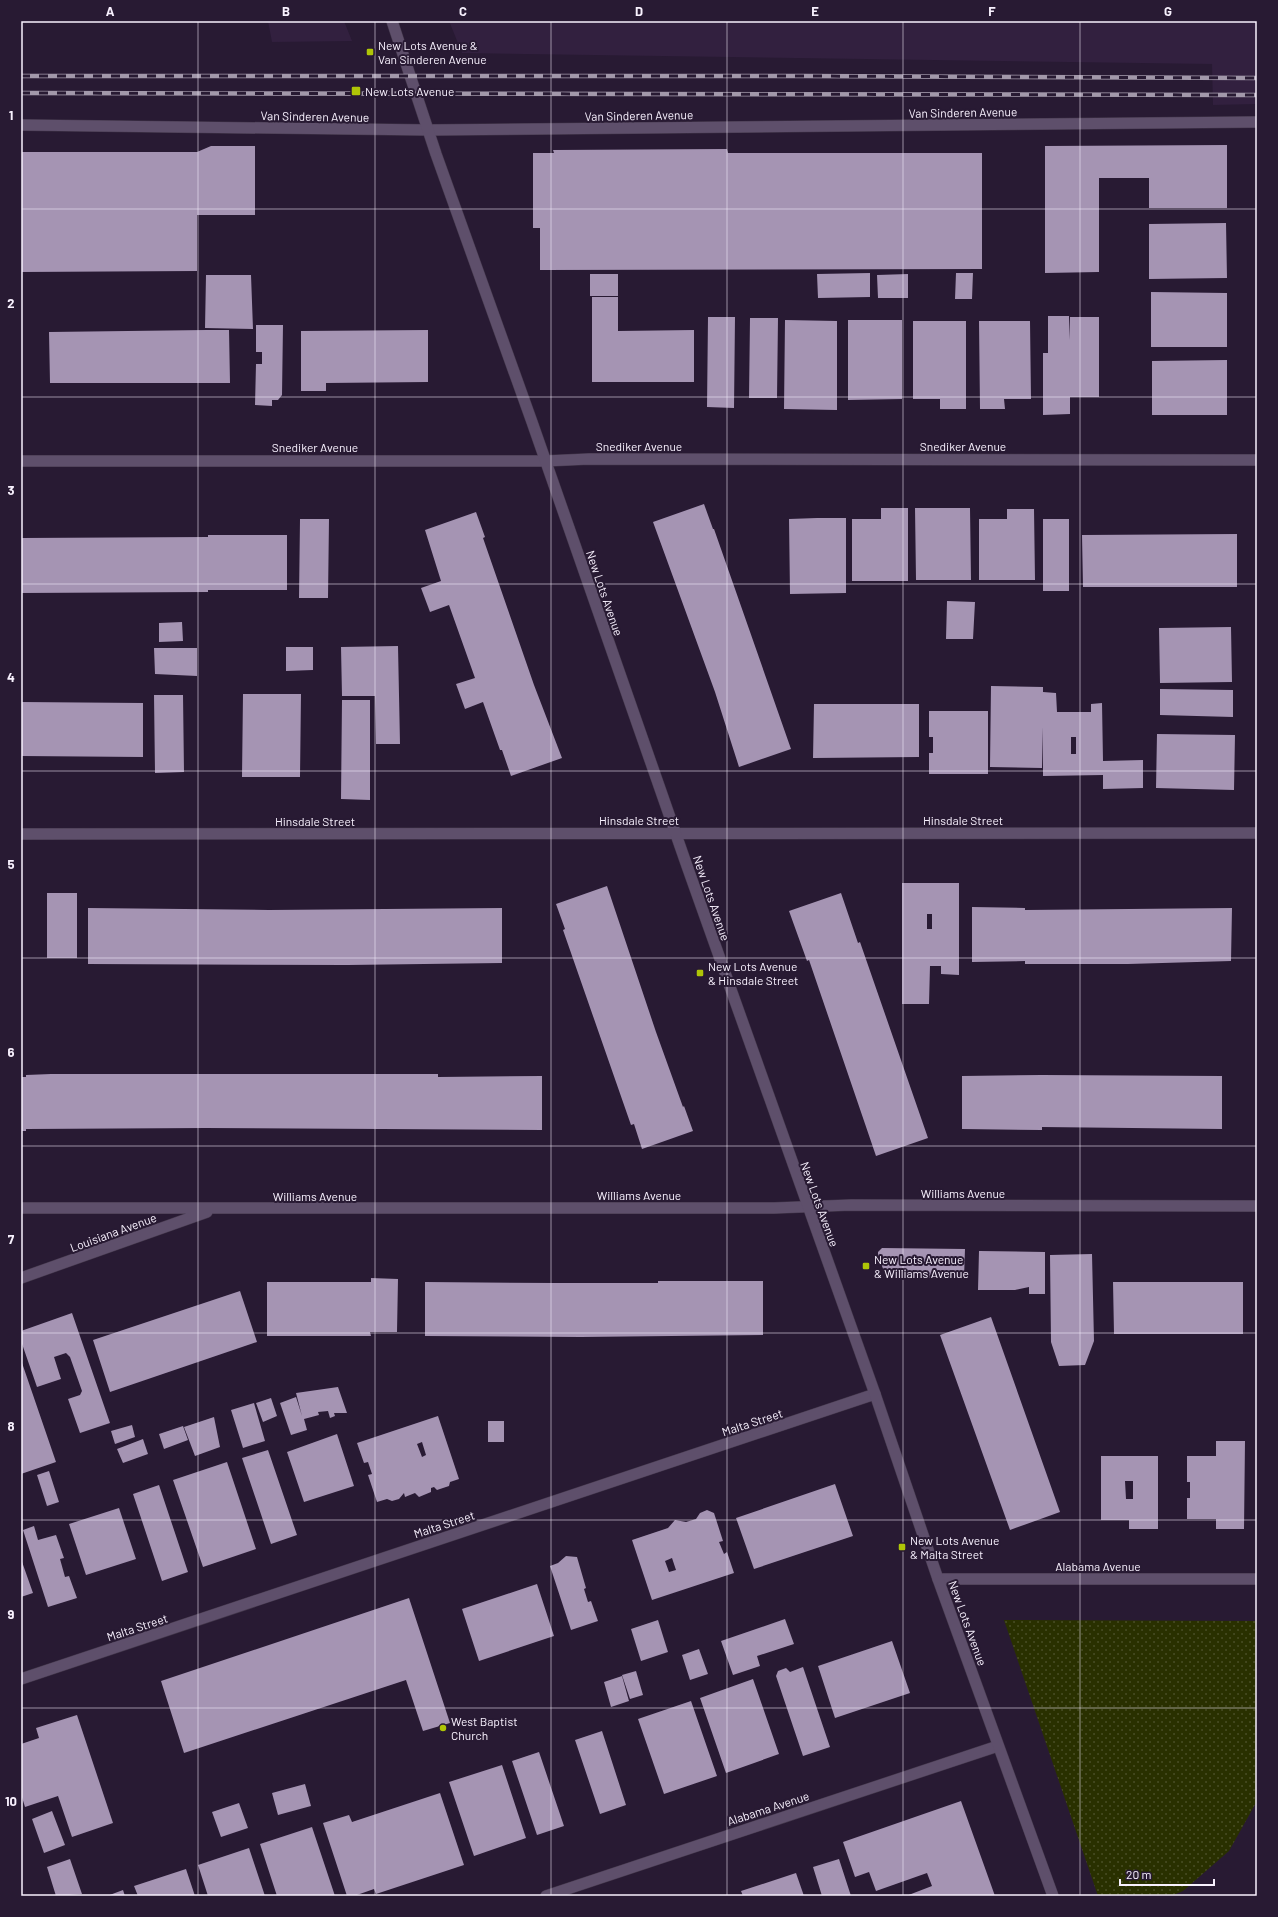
<svg xmlns="http://www.w3.org/2000/svg" width="1278" height="1917" viewBox="0 0 1278 1917" font-family="Barlow,sans-serif">
  <defs>
    <pattern id="garden-dots" width="8" height="8" patternUnits="userSpaceOnUse"><rect width="8" height="8" fill="#293000"/><path d="M2 2h.1M6 6h.1" fill="none" stroke="#494e26" stroke-width="1.8" stroke-linecap="round"/></pattern>
  </defs>
  <rect width="100%" height="100%" fill="#281a33"/>
  <path fill="#32203f" d="M268 21H344L352 41 272 42Z
    M449 21H1257V104L1213 105 1212 64 462 53Z"/>
  <path fill="url(#garden-dots)" d="M1004 1620 1257 1621V1801L1229 1851 1183 1891 1171 1896H1098Z"/>
  <path fill="#a594b3" fill-rule="evenodd" d="M1227 145V208H1149V178H1099V272L1045 273V146Z
    M211 146H255V215H197V271L21 272V152H197Z
    M727 149 728 153H982V269L540 270V228H533V153H554L553 150Z
    M1226 223 1227 278 1149 279V224Z
    M870 273V297L818 298 817 274Z
    M956 273H973L972 299H955Z
    M590 274H618V296H590Z
    M908 274V298H878L877 275Z
    M206 275H251L253 329 205 328Z
    M1151 292 1227 293V347H1151Z
    M592 297H618V331L694 330V382H592Z
    M1048 316H1069V340L1070 317H1099V397H1070V414L1043 415V353H1048Z
    M708 317H735L734 408 707 407Z
    M750 318H778L777 398H749Z
    M785 320 837 321V410L784 409Z
    M848 320H902V399L848 400Z
    M913 321H966V409H940V399H913Z
    M979 321H1030L1031 399H1004L1005 409H980Z
    M256 325H283L282 395 278 400H272V406L255 405 256 364H262V352H256Z
    M206 330H229L230 383H50L49 332Z
    M428 330V382L326 383V391H301V331Z
    M1227 360V415H1152V361Z
    M704 504 713 529H714L791 749 739 767 715 692 653 522Z
    M881 508H908V581H852V519H881Z
    M915 508H970L971 580H916Z
    M1007 509H1034L1035 580H979V519H1007Z
    M476 512 485 537 483 538 534 685 562 758 511 776 502 750H500L483 702 465 709 456 684 475 678 449 605 430 612 421 588 441 581 425 530Z
    M817 518H846V593L790 594 789 519Z
    M300 519H329L328 598H299Z
    M1043 519H1069V591H1043Z
    M1237 534V587H1083L1082 535Z
    M208 535H287V590H208V592L21 593V538L208 537Z
    M947 601 975 602 973 639H946Z
    M182 622 183 641 159 642V623Z
    M1231 627 1232 682 1160 683 1159 628Z
    M398 646 400 744H376L375 696H342L341 647Z
    M286 647H313V670L286 671Z
    M154 648H197V676L155 674Z
    M991 686 1043 687V692L1056 693 1057 712H1091V704L1102 703 1103 761 1143 760V788L1103 789V775L1043 776V727L1042 768 990 767ZM1071 737H1076V754H1071Z
    M1160 689 1233 690V717L1160 715Z
    M243 694H301L300 777H242Z
    M154 695H183L184 772 155 773Z
    M342 700H370V800L341 799Z
    M21 702 143 703V757L21 756Z
    M814 704H919V757L813 758Z
    M929 711H988V774H929V753H933V737H929Z
    M1157 734 1235 735 1234 790 1156 788Z
    M902 883H959V975L941 974V966H930L929 1004H902ZM927 914H932V929H927Z
    M607 886 656 1032 683 1107 684 1106 693 1131 642 1149 634 1124 631 1125 563 930 565 929 556 904Z
    M47 893H77V958H47Z
    M841 893 858 943 860 942 928 1138 876 1156 809 960 807 961 789 911Z
    M972 907 1025 908V910L1232 908 1231 961 1128 964H1025V961L972 962Z
    M88 908 269 910 502 908V963L347 965 88 964Z
    M51 1074H438V1077L542 1076V1130L206 1128 26 1129V1131H21V1077H26V1075Z
    M1042 1075 1222 1076V1129L1042 1127V1130L962 1129V1076Z
    M882 1248 965 1249 964 1279 886 1277 878 1255V1252Z
    M979 1251 1045 1252V1294H1029V1287L1015 1290H978Z
    M1092 1254 1094 1341 1085 1365 1059 1366 1051 1342 1050 1255Z
    M371 1278 398 1279 397 1332H370L371 1336H267V1282H371Z
    M658 1281H763V1335L581 1337 425 1336V1282L555 1283H658Z
    M1113 1282H1243V1334H1114Z
    M240 1291 257 1342 110 1392 93 1340Z
    M72 1313 110 1423 80 1433 68 1399 80 1395 82 1391 70 1357 66 1353 54 1357 61 1379 37 1387 21 1341V1331Z
    M991 1317 1060 1512 1010 1530 940 1335Z
    M21 1360 56 1462 21 1474Z
    M338 1387 347 1413H334L335 1416 330 1418 328 1411 318 1412 319 1415 304 1419 307 1430 291 1435 280 1403 296 1397 302 1416 296 1393Z
    M271 1398 277 1416 263 1422 256 1403Z
    M254 1403 265 1441 243 1448 231 1410Z
    M438 1416 459 1479 450 1482 449 1486 437 1490 434 1487 431 1488V1492L419 1497 415 1493 405 1497 404 1493 399 1499 392 1501 387 1499 377 1502 368 1475 372 1474 368 1462 364 1463 357 1443ZM422 1442 426 1455 422 1457 417 1444Z
    M214 1417 220 1447 195 1456 184 1427Z
    M488 1421H504V1442H488Z
    M132 1425 135 1437 115 1444 111 1431Z
    M183 1426 188 1440 164 1449 159 1434Z
    M337 1434 354 1486 304 1502 287 1452Z
    M143 1439 148 1454 123 1463 117 1449Z
    M1216 1441H1245L1244 1529H1216V1519H1187V1498H1190V1482H1187V1456H1216Z
    M268 1450 297 1535 271 1544 242 1458Z
    M1101 1456H1158V1529H1129V1520H1101ZM1125 1481H1133V1499H1126Z
    M227 1462 256 1549 203 1567 173 1480Z
    M49 1471 59 1502 47 1506 37 1475Z
    M835 1484 853 1536 754 1569 736 1518Z
    M159 1485 188 1572 162 1581 133 1494Z
    M119 1508 136 1559 86 1575 69 1524Z
    M707 1510 714 1513 723 1541 719 1542 724 1554 727 1552 734 1573 652 1600 632 1540 668 1528 675 1520 686 1522 696 1519 700 1513ZM672 1558 676 1570 669 1572 665 1561Z
    M34 1526 38 1540 56 1535 64 1558 60 1559 65 1577 69 1576 77 1598 48 1607 23 1530Z
    M566 1556 577 1557 586 1588 584 1589 588 1602 591 1601 598 1621 571 1630 550 1566 558 1563Z
    M21 1559 33 1593 21 1597Z
    M537 1584 554 1636 479 1661 462 1609Z
    M409 1598 450 1723 423 1731 406 1680 184 1753 161 1681Z
    M785 1619 794 1644 757 1656 760 1666 733 1675 721 1641Z
    M658 1620 668 1652 641 1661 631 1629Z
    M892 1641 910 1693 835 1718 818 1666Z
    M699 1649 708 1674 690 1680 682 1655Z
    M803 1667 830 1747 803 1756 776 1676 778 1671 786 1668 790 1672Z
    M636 1671 643 1695 630 1699 622 1675Z
    M622 1676 629 1701 611 1707 604 1682Z
    M753 1679 779 1754 726 1773 700 1698Z
    M691 1701 717 1776 664 1794 638 1719Z
    M77 1715 113 1823 72 1837 58 1796 25 1807 21 1794V1744L39 1738 36 1728Z
    M602 1731 626 1805 600 1814 575 1740Z
    M539 1752 564 1826 537 1835 512 1761Z
    M502 1765 526 1838 474 1856 449 1782Z
    M305 1784 311 1806 278 1815 272 1793Z
    M440 1793 464 1865 376 1894 374 1889 354 1896H347L323 1823 349 1815 352 1822Z
    M961 1801 995 1896H906L932 1886 927 1873 876 1891 869 1872 855 1877 843 1842Z
    M239 1803 248 1828 221 1837 212 1812Z
    M52 1811 65 1845 44 1853 32 1819Z
    M312 1827 335 1896H277L260 1844Z
    M249 1848 265 1896H208L198 1865Z
    M70 1859 82 1894 56 1896 47 1867Z
    M839 1859 851 1896H822L813 1867Z
    M186 1869 195 1896H138L134 1886Z
    M796 1873 804 1896H743L741 1891Z
    M123 1890 125 1896H107Z"/>
  <g fill="none" stroke-linecap="round" stroke-linejoin="round">
    <g stroke="#44384c" stroke-width="12">
      <path id="minor" d="M21 125 429 130 1257 122
        M21 461H545L589 459 1257 460
        M21 834 1257 833
        M21 1208H774L851 1205 1257 1206
        M21 1278 207 1212
        M938 1579H1257
        M21 1679 875 1394
        M546 1896 998 1746"/>
    </g>
    <g stroke="#44384c" stroke-width="12">
      <path id="tertiary" d="M392 21 436 154 532 422 687 866 875 1394 938 1579 1053 1896"/>
    </g>
    <use href="#minor" stroke="#5e4f6b" stroke-width="11"/>
    <use href="#tertiary" stroke="#5e4f6b" stroke-width="11"/>
    <g stroke="#a298aa" stroke-width="4.5">
      <path id="rail" d="M21 76H805L1257 78
        M21 93 1257 95"/>
    </g>
    <use href="#rail" stroke="#281a33" stroke-width="3" stroke-dasharray="9" stroke-linecap="butt"/>
  </g>
  <path fill="none" stroke="#f8f1fe" stroke-width="1" stroke-opacity="0.55" d="M198 21V1896M375 21V1896M551 21V1896M727 21V1896M903 21V1896M1080 21V1896M21 209H1257M21 397H1257M21 584H1257M21 771H1257M21 958H1257M21 1146H1257M21 1333H1257M21 1520H1257M21 1708H1257"/>
  <g fill="#afc507" stroke="#281a33" stroke-width="1.5">
    <rect x="366" y="48" width="8" height="8" rx="2"/>
    <rect x="351" y="86" width="10" height="10" rx="2"/>
    <rect x="696" y="969" width="8" height="8" rx="2"/>
    <rect x="862" y="1262" width="8" height="8" rx="2"/>
    <rect x="898" y="1543" width="8" height="8" rx="2"/>
    <circle cx="443" cy="1728" r="4"/>
  </g>
  <g text-anchor="middle" dominant-baseline="central" stroke-width="4" stroke-linejoin="round" paint-order="stroke">
    <g font-size="12" fill="#f8f1fe" stroke="#281a33" text-anchor="start">
      <text x="378" y="45">New Lots Avenue &amp;<tspan x="378" dy="14">Van Sinderen Avenue</tspan></text>
      <text x="365" y="91">New Lots Avenue</text>
      <text x="708" y="966">New Lots Avenue<tspan x="708" dy="14">&amp; Hinsdale Street</tspan></text>
      <text x="874" y="1259">New Lots Avenue<tspan x="874" dy="14">&amp; Williams Avenue</tspan></text>
      <text x="910" y="1540">New Lots Avenue<tspan x="910" dy="14">&amp; Malta Street</tspan></text>
      <text x="451" y="1721">West Baptist<tspan x="451" dy="14">Church</tspan></text>
    </g>
    <g font-size="12" fill="#f8f1fe" stroke="#281a33">
      <text transform="translate(963 112) rotate(-1)">Van Sinderen Avenue</text>
      <text transform="translate(639 115) rotate(-1)">Van Sinderen Avenue</text>
      <text transform="translate(315 116) rotate(1)">Van Sinderen Avenue</text>
      <text x="639" y="446">Snediker Avenue</text>
      <text x="963" y="446">Snediker Avenue</text>
      <text x="315" y="447">Snediker Avenue</text>
      <text transform="translate(605 593) rotate(71)">New Lots Avenue</text>
      <text x="639" y="820">Hinsdale Street</text>
      <text x="963" y="820">Hinsdale Street</text>
      <text x="315" y="821">Hinsdale Street</text>
      <text transform="translate(712 898) rotate(71)">New Lots Avenue</text>
      <text x="963" y="1193">Williams Avenue</text>
      <text x="639" y="1195">Williams Avenue</text>
      <text x="315" y="1196">Williams Avenue</text>
      <text transform="translate(820 1204) rotate(70)">New Lots Avenue</text>
      <text transform="translate(113 1232) rotate(-20)">Louisiana Avenue</text>
      <text transform="translate(752 1422) rotate(-18)">Malta Street</text>
      <text transform="translate(444 1524) rotate(-18)">Malta Street</text>
      <text x="1098" y="1566">Alabama Avenue</text>
      <text transform="translate(968 1623) rotate(70)">New Lots Avenue</text>
      <text transform="translate(137 1627) rotate(-18)">Malta Street</text>
      <text transform="translate(768 1808) rotate(-18)">Alabama Avenue</text>
    </g>
  </g>
  <rect width="1278" height="1917" fill="none" stroke="#281a33" stroke-width="44"/>
  <path d="M1120 1879v6h94v-6" fill="none" stroke="#f8f1fe" stroke-width="2"/>
  <text x="1126" y="1879" font-size="12" fill="#f8f1fe" stroke="#281a33" stroke-width="3" paint-order="stroke">20 m</text>
  <rect x="22" y="22" width="1234" height="1873" fill="none" stroke="#f8f1fe" stroke-width="1.5"/>
  <g font-size="13" text-anchor="middle" font-weight="bold" fill="#f8f1fe">
    <text x="110" y="16">A</text>
    <text x="286" y="16">B</text>
    <text x="463" y="16">C</text>
    <text x="639" y="16">D</text>
    <text x="815" y="16">E</text>
    <text x="992" y="16">F</text>
    <text x="1168" y="16">G</text>
    <text x="11" y="120">1</text>
    <text x="11" y="308">2</text>
    <text x="11" y="495">3</text>
    <text x="11" y="682">4</text>
    <text x="11" y="869">5</text>
    <text x="11" y="1057">6</text>
    <text x="11" y="1244">7</text>
    <text x="11" y="1431">8</text>
    <text x="11" y="1619">9</text>
    <text x="11" y="1806">10</text>
  </g>
</svg>
